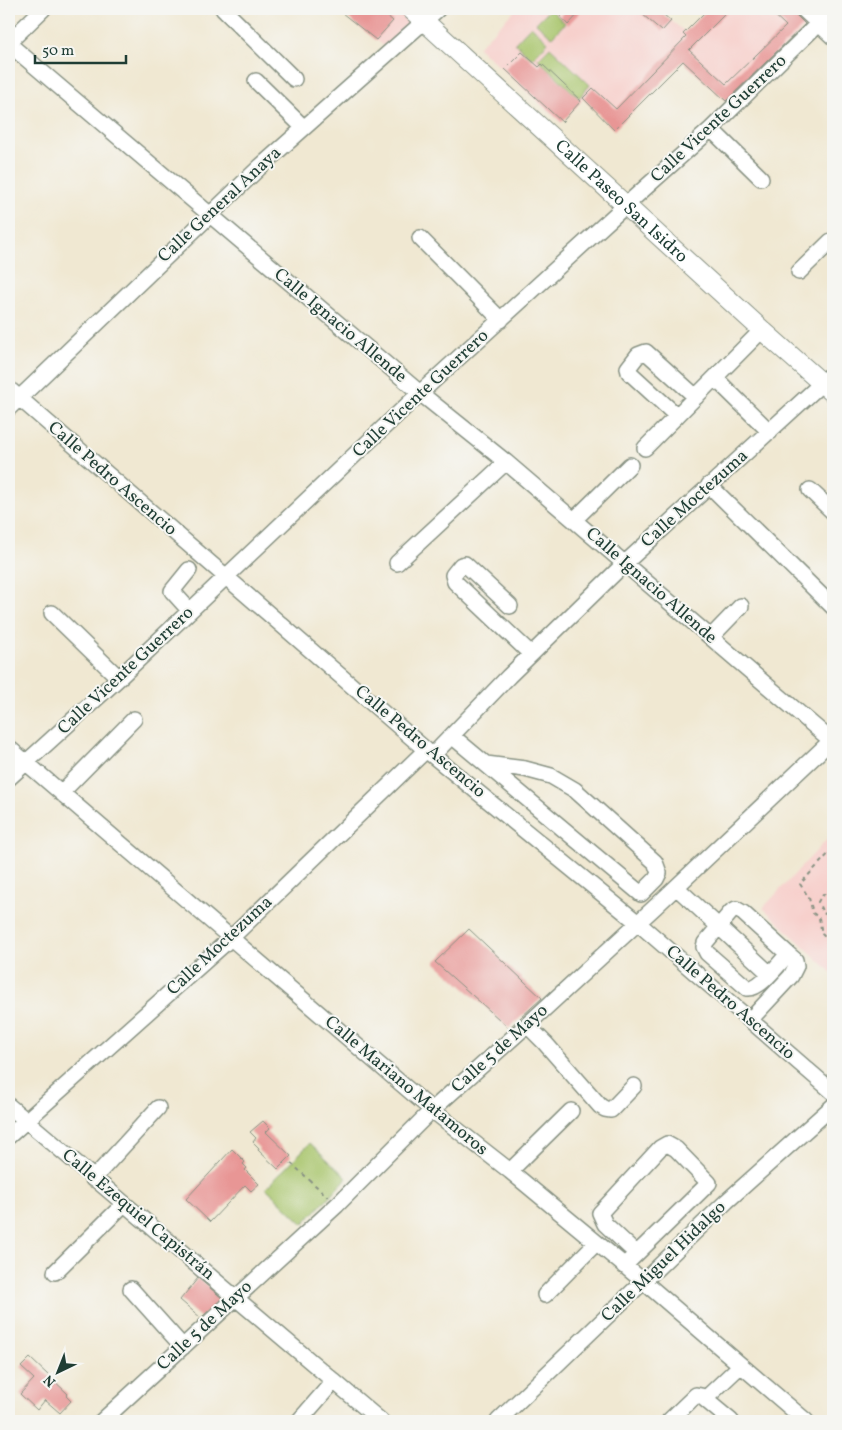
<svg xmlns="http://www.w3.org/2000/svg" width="842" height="1430" viewBox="0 0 842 1430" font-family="Vollkorn,serif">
  <rect width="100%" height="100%" fill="#f6f6f2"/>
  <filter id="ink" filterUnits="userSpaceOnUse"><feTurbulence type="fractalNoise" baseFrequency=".02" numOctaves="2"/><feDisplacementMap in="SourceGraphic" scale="10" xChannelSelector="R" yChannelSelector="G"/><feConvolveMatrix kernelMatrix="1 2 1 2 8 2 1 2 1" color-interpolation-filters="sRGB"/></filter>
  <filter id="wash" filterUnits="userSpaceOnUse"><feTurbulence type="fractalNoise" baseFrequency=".0096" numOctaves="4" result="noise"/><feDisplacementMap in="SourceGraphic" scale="20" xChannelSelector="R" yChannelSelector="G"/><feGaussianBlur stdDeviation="1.12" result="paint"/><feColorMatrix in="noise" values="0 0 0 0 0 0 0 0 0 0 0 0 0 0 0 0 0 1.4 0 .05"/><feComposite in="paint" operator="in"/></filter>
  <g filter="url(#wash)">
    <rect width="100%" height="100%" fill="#f0e8d2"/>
    <path fill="#f7d0cc" d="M337 9H401L414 20 385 47Z
      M516 9H556L561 14 567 9H657L685 32 708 9H790L807 25 728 103 683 61 614 130 584 98 561 123 478 47Z
      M833 833V974L763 908Z"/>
    <path fill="#a8c56c" stroke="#648150" d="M550 9 565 23 552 37 536 23Z
      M531 26 548 42 532 59 515 43Z
      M550 47 590 85 579 98 538 59Z
      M310 1143 347 1178 303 1224 266 1188Z"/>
    <g id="blocks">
      <path fill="#e89695" d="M337 9H379L393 21 376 40Z
        M567 9H583L568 25 560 16Z
        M636 9H657L671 21 662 31Z
        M708 9H730L689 50 726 84 786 26 768 9H790L805 24 726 101 683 61 614 130 583 98 593 88 616 109 686 37 683 34Z
        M522 52 539 67 542 64 581 101 562 122 505 69Z
        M469 929 542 998 509 1028 435 962Z
        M263 1121 270 1128 266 1132 291 1156 278 1169 258 1150 259 1148 253 1142 256 1138 250 1132Z
        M232 1149 245 1162 243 1164 247 1168 245 1170 259 1184 251 1191 245 1185 210 1222 186 1199Z
        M198 1278 222 1298 201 1318 180 1300Z
        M30 1358 68 1394 66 1396 71 1401 60 1413 45 1400 37 1410 20 1394 34 1379 21 1367Z"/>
    </g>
  </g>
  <g filter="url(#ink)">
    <use href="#blocks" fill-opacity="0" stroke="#889283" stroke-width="1"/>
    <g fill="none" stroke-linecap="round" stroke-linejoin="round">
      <g stroke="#889283" stroke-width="18">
        <path id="minor" d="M223 9 294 79
          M803 9 833 37
          M9 42 43 9
          M9 44 420 393 506 462 833 742
          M256 81 303 127
          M711 129 761 178
          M420 238 501 320
          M799 272 831 241H833
          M715 378 770 432
          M9 389 426 750 638 923 833 1092
          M9 408 261 166 438 9
          M677 416 629 372 628 368 638 355 646 352 696 397
          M645 448 762 330
          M709 485 833 607
          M810 490 833 512
          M574 520 630 465
          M397 563 506 462
          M189 570 172 591 190 611
          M510 606 465 564 461 565 453 575 455 582 531 654
          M52 613 119 678
          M711 637 741 606
          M452 736 641 894 656 879 659 873 655 862 575 790 551 776 525 769 486 764
          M9 748 432 1110 510 1171 643 1281 806 1421
          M433 755 509 676 624 564 833 373
          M9 778 119 678 420 393 626 205 711 129 833 9
          M61 793 134 719
          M676 887 770 974
          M750 1020 791 976 796 966 795 960 788 954 743 913 736 909 731 912 705 943 704 947 707 953 747 988C760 990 779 963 788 954
          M527 1025 545 1043 600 1106 605 1109 611 1110 634 1086
          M9 1106 381 1421
          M9 1136 231 938 426 750
          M510 1171 571 1111
          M93 1179 158 1108
          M624 1266 709 1183 676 1149 667 1144 660 1148 600 1213 605 1224 636 1253
          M55 1272 124 1204
          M131 1289 183 1347
          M545 1295 596 1243
          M705 1399 741 1365
          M102 1421 337 1205 432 1110 527 1025 655 907 833 739
          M299 1421 333 1382
          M498 1421 727 1201 833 1106
          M669 1421 696 1395 701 1396 731 1421"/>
      </g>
      <g stroke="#889283" stroke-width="21">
        <g id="major">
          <path id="s1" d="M411 9 762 330 833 393"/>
        </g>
      </g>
      <path stroke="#889283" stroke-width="2" stroke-dasharray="4 4" stroke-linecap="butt" d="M833 849 800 884 809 898 813 913 819 918 822 934 832 945 833 952 831 965 833 970
        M833 856V865
        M833 892C825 893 822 894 818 902L823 913 828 915 832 913 833 917
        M291 1163 328 1197"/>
      <use href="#minor" stroke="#fff" stroke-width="15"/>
      <use href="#major" stroke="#fff" stroke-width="19"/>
    </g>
  </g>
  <g text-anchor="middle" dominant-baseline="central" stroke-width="4" stroke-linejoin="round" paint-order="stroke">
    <g font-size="18" fill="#1f3d34" stroke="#f6f6f2">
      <text transform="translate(719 119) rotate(-43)">Calle Vicente Guerrero</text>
      <text stroke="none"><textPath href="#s1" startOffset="285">Calle Paseo San Isidro</textPath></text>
      <text transform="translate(220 205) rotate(-43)">Calle General Anaya</text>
      <text transform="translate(340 326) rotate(40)">Calle Ignacio Allende</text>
      <text transform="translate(421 394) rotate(-43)">Calle Vicente Guerrero</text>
      <text transform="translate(112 479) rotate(41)">Calle Pedro Ascencio</text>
      <text transform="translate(695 499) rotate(-42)">Calle Moctezuma</text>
      <text transform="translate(651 586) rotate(41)">Calle Ignacio Allende</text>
      <text transform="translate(126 671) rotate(-43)">Calle Vicente Guerrero</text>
      <text transform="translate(420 742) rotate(40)">Calle Pedro Ascencio</text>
      <text transform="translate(220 946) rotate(-43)">Calle Moctezuma</text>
      <text transform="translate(730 1003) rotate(41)">Calle Pedro Ascencio</text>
      <text transform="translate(500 1049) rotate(-42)">Calle 5 de Mayo</text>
      <text transform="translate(406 1086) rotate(40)">Calle Mariano Matamoros</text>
      <text transform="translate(138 1215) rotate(40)">Calle Ezequiel Capistrán</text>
      <text transform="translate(664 1262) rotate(-44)">Calle Miguel Hidalgo</text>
      <text transform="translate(205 1326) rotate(-43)">Calle 5 de Mayo</text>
    </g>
  </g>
  <rect width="842" height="1430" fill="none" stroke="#f6f6f2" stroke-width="30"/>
  <g transform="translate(58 1372) rotate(223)" stroke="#f6f6f2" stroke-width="4" paint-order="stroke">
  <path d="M0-4L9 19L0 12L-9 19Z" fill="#1f3d34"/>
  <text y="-8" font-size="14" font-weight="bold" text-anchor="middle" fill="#1f3d34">N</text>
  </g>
  <path d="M35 55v8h91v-8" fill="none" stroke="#1f3d34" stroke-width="2.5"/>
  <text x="42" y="55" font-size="15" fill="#1f3d34" stroke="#f6f6f2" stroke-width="4" paint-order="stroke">50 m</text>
</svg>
